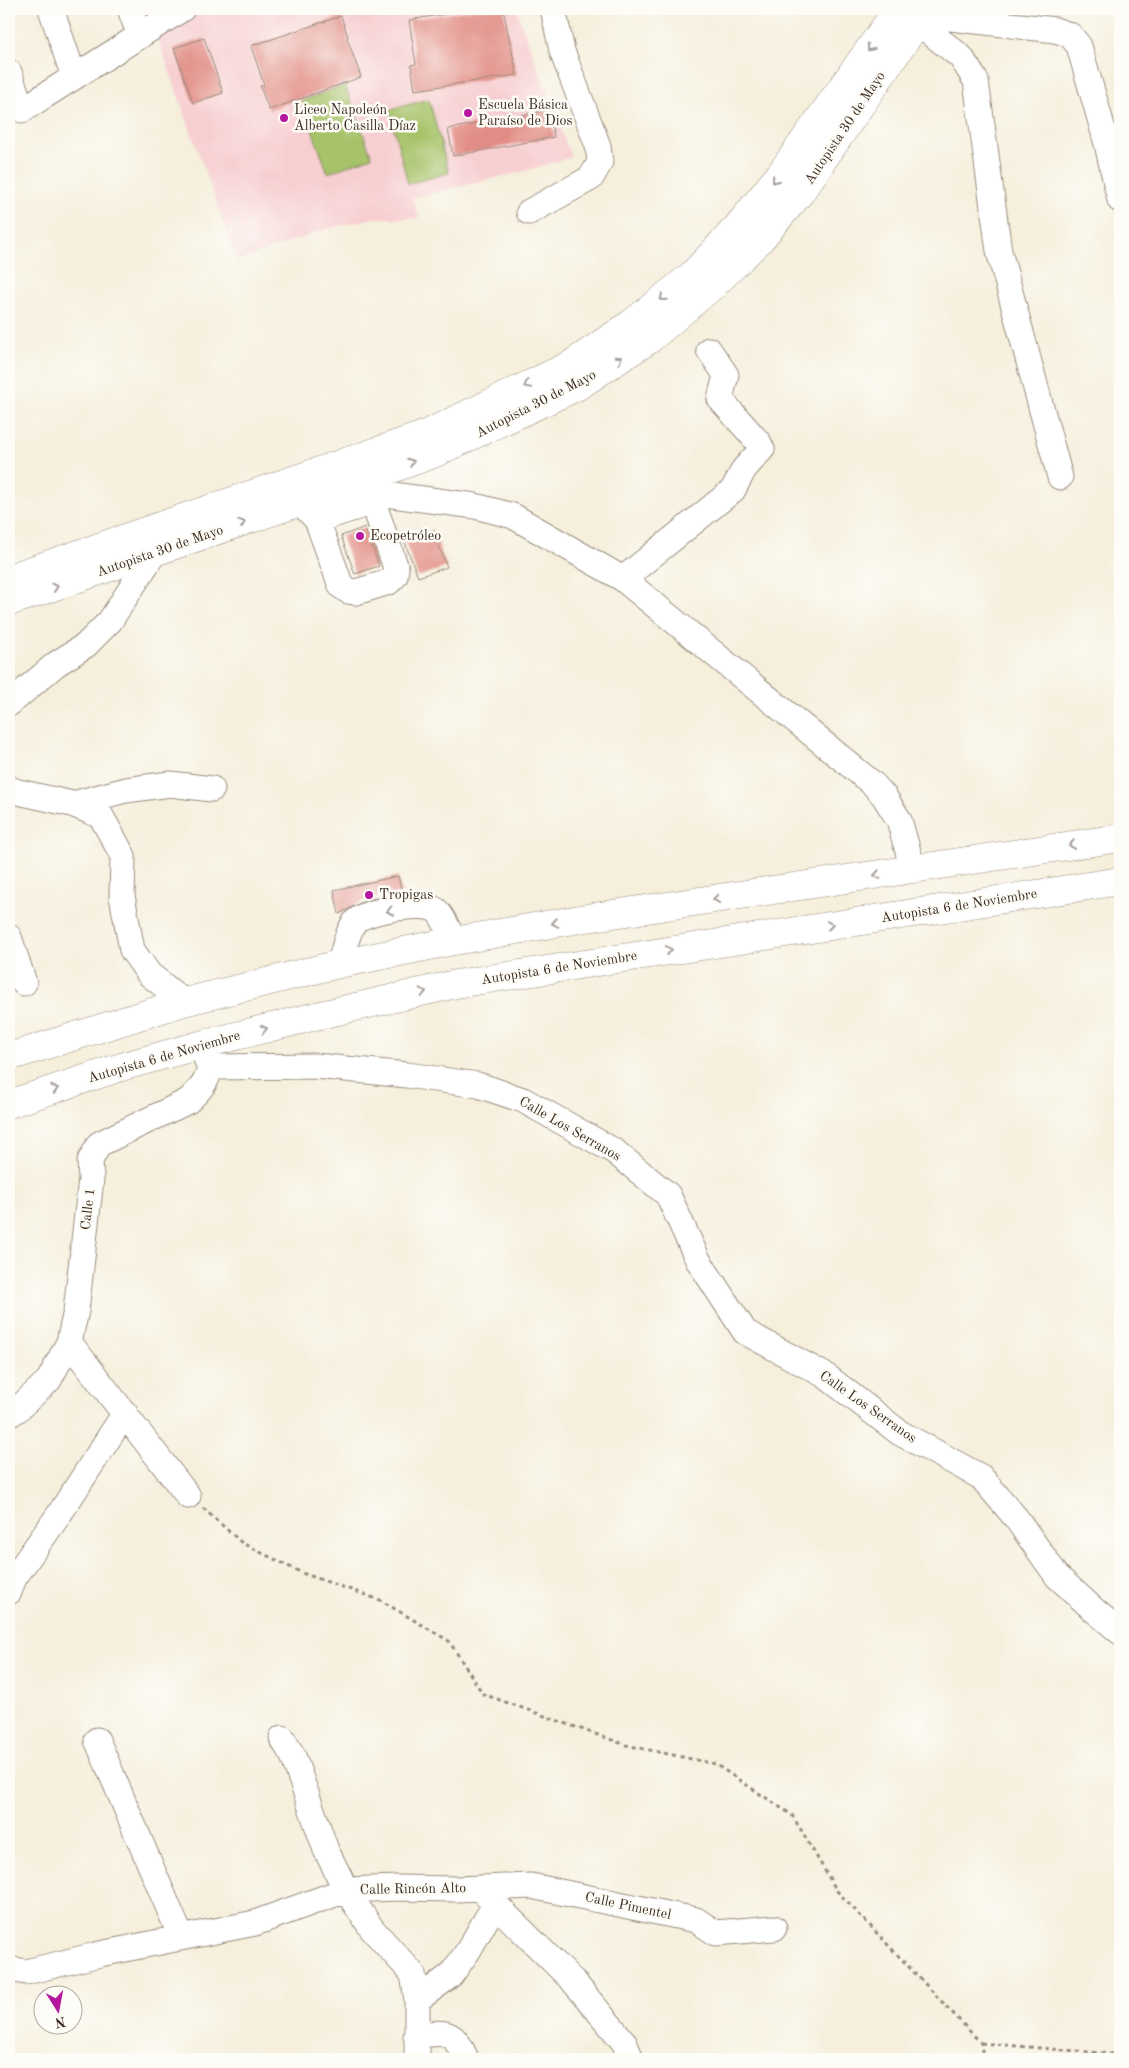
<svg xmlns="http://www.w3.org/2000/svg" width="1129" height="2068" viewBox="0 0 1129 2068" font-family="'Old Standard TT',serif">
  <rect width="100%" height="100%" fill="#fdfcf7"/>
  <filter id="ink" filterUnits="userSpaceOnUse"><feTurbulence type="fractalNoise" baseFrequency=".02" numOctaves="2"/><feDisplacementMap in="SourceGraphic" scale="10" xChannelSelector="R" yChannelSelector="G"/><feConvolveMatrix kernelMatrix="1 2 1 2 8 2 1 2 1" color-interpolation-filters="sRGB"/></filter>
  <filter id="wash" filterUnits="userSpaceOnUse"><feTurbulence type="fractalNoise" baseFrequency=".0096" numOctaves="4" result="noise"/><feDisplacementMap in="SourceGraphic" scale="20" xChannelSelector="R" yChannelSelector="G"/><feGaussianBlur stdDeviation="1.12" result="paint"/><feColorMatrix in="noise" values="0 0 0 0 0 0 0 0 0 0 0 0 0 0 0 0 0 1.4 0 .05"/><feComposite in="paint" operator="in"/></filter>
  <g filter="url(#wash)">
    <rect width="100%" height="100%" fill="#f5efdc"/>
    <path fill="#f7cfd1" d="M204 9H516L571 157 521 172 412 198 419 218H374L326 229 237 261 158 39Z"/>
    <path fill="#a7c36a" stroke="#717644" d="M345 85 372 157 328 173 301 101Z
      M429 99 449 173 408 184 389 110Z"/>
    <g id="blocks">
      <path fill="#e18c84" d="M476 9H503L517 75 415 90 411 65 416 64 409 20Z
        M341 16 348 37 347 38 361 77 269 110 260 86 264 85 251 46Z
        M204 38 223 93 193 103 174 48Z
        M549 110 554 137 453 156 448 129Z
        M365 527 379 566 355 574 341 536Z
        M433 530 447 567 418 577 404 540Z
        M398 876 402 893 366 900 339 914 334 890Z"/>
    </g>
  </g>
  <g filter="url(#ink)">
    <use href="#blocks" fill-opacity="0" stroke="#988c7d" stroke-width="1"/>
    <g fill="none" stroke-linecap="round" stroke-linejoin="round">
      <g stroke="#988c7d" stroke-width="27">
        <path id="minor" d="M51 9 74 77
          M130 9 140 36
          M923 15 1055 30 1070 35 1079 46 1106 140 1120 200
          M917 22 961 57 976 81 999 251 1060 477
          M9 72 22 110 182 9
          M529 212 591 178 600 162 598 146 562 51 553 9
          M371 477 376 488 385 494 475 506 513 516 623 579 873 784 884 796 899 820 913 869
          M300 502 317 520 341 586 348 591 356 592 389 582 395 576 396 568 373 502 376 488
          M317 520 373 502
          M623 579 733 490 744 469 762 449 759 443 720 399 726 375 709 350
          M9 704 56 664 86 645 110 621 154 553
          M9 788 14 791 72 804 101 816 123 856 122 896 132 950 149 974 184 1002
          M72 804 126 790 170 784 212 789
          M9 937 24 983
          M339 964C344 952 347 930 356 921 366 911 426 900 437 911 443 916 450 933 454 941
          M209 1067 315 1066 407 1075 478 1085 523 1100 614 1151 668 1195 698 1260 745 1332 826 1376 900 1433 981 1477 1016 1518 1057 1576 1094 1610 1120 1632
          M69 1342 188 1496
          M9 1415 18 1409 49 1380 69 1342 76 1311 91 1179 90 1161 99 1144 188 1101C196 1094 210 1080 209 1067 208 1062 205 1056 203 1052
          M9 1592 14 1578 58 1516 125 1413
          M282 1738 293 1756 326 1850 346 1890 372 1929 413 1974 417 2000V2059
          M97 1740 181 1937
          M479 1888 573 1981 624 2042 631 2059
          M9 1969 26 1972 100 1954 255 1923 346 1890 398 1888 457 1889 531 1886 696 1920 716 1933 774 1928
          M417 2000 451 1975 468 1951 495 1904
          M416 2036C445 2031 454 2030 466 2059"/>
      </g>
      <g stroke="#988c7d" stroke-width="29">
        <path id="highway" d="M9 578 424 435 570 365 632 323 692 275 738 226 781 173 898 9
          M9 602 300 502 433 454 578 386 650 339 715 284 760 240 800 193 927 9
          M9 1057 184 1002 339 964 454 941 580 919 1120 838
          M9 1104 121 1067 200 1045 316 1016 456 984 1120 881"/>
      </g>
      <path stroke="#988c7d" stroke-width="3" stroke-dasharray="4 4" stroke-linecap="butt" d="M203 1508 242 1543 302 1573 380 1600 449 1641 483 1694 626 1745 715 1764 792 1815 837 1891 981 2043 983 2059
        M981 2043 1113 2054 1120 2053"/>
      <use href="#minor" stroke="#fff" stroke-width="25"/>
      <use href="#highway" stroke="#fff" stroke-width="28"/>
    </g>
    <defs><path id="oneway-chevron" d="M-2-3.5L2.5 0L-2 3.5" fill="none" stroke-width="1.6" stroke-linecap="round" stroke-linejoin="round" transform="scale(1.25)"/></defs>
    <g stroke="#a79f9a">
      <use href="#oneway-chevron" transform="translate(870 48) rotate(125)"/>
      <use href="#oneway-chevron" transform="translate(775 180) rotate(129)"/>
      <use href="#oneway-chevron" transform="translate(663 298) rotate(141)"/>
      <use href="#oneway-chevron" transform="translate(619 359) rotate(-33)"/>
      <use href="#oneway-chevron" transform="translate(527 385) rotate(154)"/>
      <use href="#oneway-chevron" transform="translate(411 462) rotate(-20)"/>
      <use href="#oneway-chevron" transform="translate(242 523) rotate(-19)"/>
      <use href="#oneway-chevron" transform="translate(55 587) rotate(-18)"/>
      <use href="#oneway-chevron" transform="translate(1072 845) rotate(171)"/>
      <use href="#oneway-chevron" transform="translate(877 875) rotate(171)"/>
      <use href="#oneway-chevron" transform="translate(716 899) rotate(171)"/>
      <use href="#oneway-chevron" transform="translate(390 911) rotate(168)"/>
      <use href="#oneway-chevron" transform="translate(555 923) rotate(170)"/>
      <use href="#oneway-chevron" transform="translate(830 925) rotate(-9)"/>
      <use href="#oneway-chevron" transform="translate(669 950) rotate(-9)"/>
      <use href="#oneway-chevron" transform="translate(423 992) rotate(-13)"/>
      <use href="#oneway-chevron" transform="translate(264 1029) rotate(-14)"/>
      <use href="#oneway-chevron" transform="translate(55 1089) rotate(-18)"/>
    </g>
  </g>
  <g fill="#b5179e" stroke="#fdfcf7" stroke-width="2">
    <circle cx="468" cy="113" r="5"/>
    <circle cx="284" cy="118" r="5"/>
    <circle cx="360" cy="536" r="5"/>
    <circle cx="369" cy="895" r="5"/>
  </g>
  <g text-anchor="middle" dominant-baseline="central" stroke-width="5" stroke-linejoin="round" paint-order="stroke">
    <g font-size="14" fill="#3b2a1e" stroke="#fdfcf7" text-anchor="start">
      <text x="478" y="105">Escuela Básica<tspan x="478" dy="16">Paraíso de Dios</tspan></text>
      <text x="294" y="110">Liceo Napoleón<tspan x="294" dy="16">Alberto Casilla Díaz</tspan></text>
      <text x="370" y="536">Ecopetróleo</text>
      <text x="379" y="895">Tropigas</text>
    </g>
    <g font-size="14" fill="#3b2a1e" stroke="#fdfcf7">
      <text transform="translate(845 128) rotate(-56)">Autopista 30 de Mayo</text>
      <text transform="translate(536 404) rotate(-27)">Autopista 30 de Mayo</text>
      <text transform="translate(160 551) rotate(-19)">Autopista 30 de Mayo</text>
      <text transform="translate(959 906) rotate(-9)">Autopista 6 de Noviembre</text>
      <text transform="translate(559 968) rotate(-9)">Autopista 6 de Noviembre</text>
      <text transform="translate(164 1057) rotate(-16)">Autopista 6 de Noviembre</text>
      <text transform="translate(570 1129) rotate(30)">Calle Los Serranos</text>
      <text transform="translate(88 1209) rotate(-83)">Calle 1</text>
      <text transform="translate(868 1407) rotate(35)">Calle Los Serranos</text>
      <text transform="translate(413 1889) rotate(-1)">Calle Rincón Alto</text>
      <text transform="translate(628 1906) rotate(12)">Calle Pimentel</text>
    </g>
  </g>
  <rect width="1129" height="2068" fill="none" stroke="#fdfcf7" stroke-width="30"/>
  <g transform="translate(58 2010) rotate(169)"><circle r="24" fill="#fdfcf7" stroke="#afa8a0"/>
  <path d="M0-4L9 19L0 12L-9 19Z" fill="#b5179e"/>
  <text y="-8" font-size="14" font-weight="bold" text-anchor="middle" fill="#3b2a1e">N</text>
  </g>
</svg>
